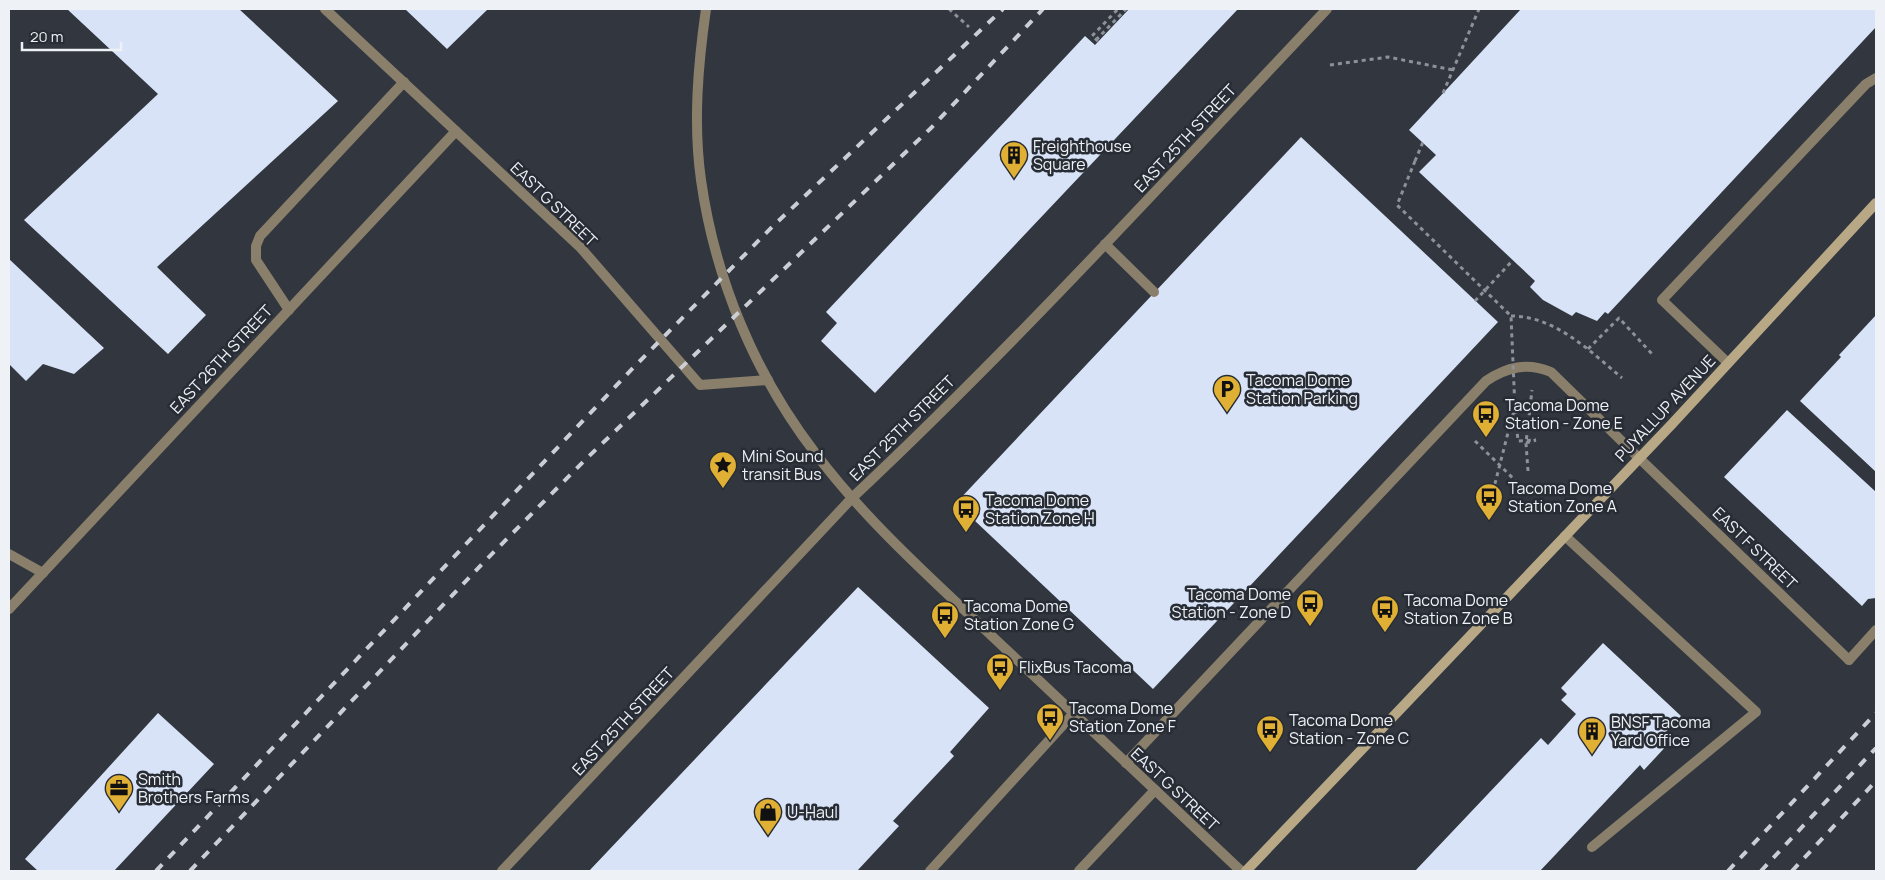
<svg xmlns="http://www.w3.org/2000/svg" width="1885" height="880" viewBox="0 0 1885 880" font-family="Manrope,sans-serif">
  <rect width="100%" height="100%" fill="#31363f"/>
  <path fill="#d8e3f7" d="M67 9H239L338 101 157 267 206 315 168 354 24 220 158 94Z
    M405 9H488L447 49Z
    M1129 9H1238L875 393 821 341 837 323 826 312 1085 36 1095 45Z
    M1521 9H1876V27L1608 314 1605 312 1597 321 1576 312 1572 316 1543 300 1530 287 1535 281 1419 172 1436 155 1409 130Z
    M1301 137 1498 322 1153 689 956 503Z
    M9 259 104 348 74 374 43 364 26 381 9 364Z
    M1876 315V472L1800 401 1841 357 1839 355Z
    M1787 410 1876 492V598L1868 599 1862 606 1724 477Z
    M858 587 989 708 950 752 954 756 893 821 899 826 857 871H589Z
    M1603 643 1681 716 1663 735 1670 742 1644 770 1640 765 1540 871H1415L1541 738 1548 745 1576 714 1561 700 1567 694 1561 688Z
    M158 713 214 764 114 871H38L25 859Z"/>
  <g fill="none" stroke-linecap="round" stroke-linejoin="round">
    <path stroke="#8d9198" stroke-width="3" stroke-dasharray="4 4" stroke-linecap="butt" d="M949 9 969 27
      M1096 40 1126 9
      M1098 41 1092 36 1118 9
      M1330 65 1388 57 1453 70
      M1443 93 1479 9
      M1415 161 1423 142
      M1475 301 1513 260
      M1511 316C1555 316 1590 351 1622 378
      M1588 349 1619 318 1652 354
      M1475 441 1526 491
      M1526 443 1536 440
      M1528 471 1526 443 1532 390
      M1487 515 1512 417"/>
    <path stroke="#897f6a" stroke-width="10" d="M1105 244 1154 292
      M289 310 256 260V246L260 236 404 82
      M1728 363 1662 300 1866 84 1876 78
      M1565 536 1756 712 1592 847
      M9 554 43 573
      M1849 660 1876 630
      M1126 763 1486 381C1507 367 1527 362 1551 372L1639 458
      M930 871 1074 713
      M1079 871 1155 790"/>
    <path stroke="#897f6a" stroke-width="10" d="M325 9 580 247 700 385 768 380
      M1639 458 1849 660
      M9 609 456 131
      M502 871 853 497"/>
    <path stroke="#897f6a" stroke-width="10" d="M706 9C698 65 693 123 701 180 715 279 755 375 816 454 868 523 933 580 995 639 1077 717 1159 794 1241 871
      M853 497C1018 342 1172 173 1327 9"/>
    <path stroke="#b8a886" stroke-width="10" d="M1246 871 1672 424 1876 203"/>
    <path stroke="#cbcfd5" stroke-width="4" stroke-dasharray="9 9" stroke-linecap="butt" d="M156 871 633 368 772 227 1003 9
      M190 871 483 563 585 460 932 127 1043 9
      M1728 871 1876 713
      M1761 871 1876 748
      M1792 871 1876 781"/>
    <path stroke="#8d9198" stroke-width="3" stroke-dasharray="4 4" stroke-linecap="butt" d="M1415 161 1397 205 1511 316 1515 409 1512 417
      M1515 410 1518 441 1536 440"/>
  </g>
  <defs>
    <g id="building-pin" transform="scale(1.4375)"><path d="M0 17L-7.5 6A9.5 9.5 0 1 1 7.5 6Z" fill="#e0b034" stroke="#272c35"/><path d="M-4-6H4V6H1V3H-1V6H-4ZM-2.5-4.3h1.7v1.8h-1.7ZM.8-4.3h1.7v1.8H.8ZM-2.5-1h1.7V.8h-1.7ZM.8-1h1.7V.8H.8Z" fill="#111"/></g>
    <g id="parking-pin" transform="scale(1.4375)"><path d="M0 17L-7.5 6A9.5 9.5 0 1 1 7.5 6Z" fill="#e0b034" stroke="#272c35"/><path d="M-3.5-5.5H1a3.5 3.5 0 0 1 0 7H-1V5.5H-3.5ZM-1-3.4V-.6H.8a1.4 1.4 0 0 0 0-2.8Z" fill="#111"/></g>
    <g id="bus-pin" transform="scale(1.4375)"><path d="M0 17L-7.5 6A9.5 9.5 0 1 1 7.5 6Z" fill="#e0b034" stroke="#272c35"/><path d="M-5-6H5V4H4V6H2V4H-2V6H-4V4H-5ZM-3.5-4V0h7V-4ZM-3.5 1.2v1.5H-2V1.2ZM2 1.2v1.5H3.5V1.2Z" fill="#111"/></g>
    <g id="sight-pin" transform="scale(1.4375)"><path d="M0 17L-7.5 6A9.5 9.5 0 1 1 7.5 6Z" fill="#e0b034" stroke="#272c35"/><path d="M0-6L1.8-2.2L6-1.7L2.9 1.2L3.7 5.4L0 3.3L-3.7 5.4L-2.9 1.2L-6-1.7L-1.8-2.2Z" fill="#111"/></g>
    <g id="office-pin" transform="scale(1.4375)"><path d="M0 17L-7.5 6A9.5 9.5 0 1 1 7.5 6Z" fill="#e0b034" stroke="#272c35"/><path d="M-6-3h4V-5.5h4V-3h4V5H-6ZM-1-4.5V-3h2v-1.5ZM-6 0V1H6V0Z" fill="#111"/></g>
    <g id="shop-pin" transform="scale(1.4375)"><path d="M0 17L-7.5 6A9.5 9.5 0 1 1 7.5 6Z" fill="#e0b034" stroke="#272c35"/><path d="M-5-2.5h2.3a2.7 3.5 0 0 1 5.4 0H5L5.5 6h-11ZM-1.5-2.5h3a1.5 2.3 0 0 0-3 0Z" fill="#111"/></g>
  </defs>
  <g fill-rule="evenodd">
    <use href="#building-pin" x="1014" y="155"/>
    <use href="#parking-pin" x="1227" y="389"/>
    <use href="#bus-pin" x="1486" y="414"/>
    <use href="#sight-pin" x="723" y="465"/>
    <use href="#bus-pin" x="1489" y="497"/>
    <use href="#bus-pin" x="966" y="509"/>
    <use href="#bus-pin" x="1310" y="603"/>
    <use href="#bus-pin" x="1385" y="609"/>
    <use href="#bus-pin" x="945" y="615"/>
    <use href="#bus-pin" x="1000" y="667"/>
    <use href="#bus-pin" x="1050" y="717"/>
    <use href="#bus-pin" x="1270" y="729"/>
    <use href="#building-pin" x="1592" y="731"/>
    <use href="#office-pin" x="119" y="788"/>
    <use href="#shop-pin" x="768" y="812"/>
  </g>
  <g text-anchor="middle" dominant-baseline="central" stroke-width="5" stroke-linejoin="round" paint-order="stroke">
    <g font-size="16" fill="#eef2f7" stroke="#272c35">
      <text transform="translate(1185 138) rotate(-47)">EAST 25TH STREET</text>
      <text transform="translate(554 204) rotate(44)">EAST G STREET</text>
      <text transform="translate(221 359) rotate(-47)">EAST 26TH STREET</text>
      <text transform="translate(1665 408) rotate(-47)">PUYALLUP AVENUE</text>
      <text transform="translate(902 428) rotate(-45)">EAST 25TH STREET</text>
      <text transform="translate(1755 548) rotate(44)">EAST F STREET</text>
      <text transform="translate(623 721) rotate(-47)">EAST 25TH STREET</text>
      <text transform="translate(1175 789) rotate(43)">EAST G STREET</text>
    </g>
    <g font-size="16" fill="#eef2f7" stroke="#272c35" text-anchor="start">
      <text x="1033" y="146">Freighthouse<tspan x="1033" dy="18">Square</tspan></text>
      <text x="1246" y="380">Tacoma Dome<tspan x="1246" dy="18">Station Parking</tspan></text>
      <text x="1505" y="405">Tacoma Dome<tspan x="1505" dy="18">Station - Zone E</tspan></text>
      <text x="742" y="456">Mini Sound<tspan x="742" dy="18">transit Bus</tspan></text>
      <text x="1508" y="488">Tacoma Dome<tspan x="1508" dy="18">Station Zone A</tspan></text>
      <text x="985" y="500">Tacoma Dome<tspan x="985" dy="18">Station Zone H</tspan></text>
      <text x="1291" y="594" text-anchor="end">Tacoma Dome<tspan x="1291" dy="18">Station - Zone D</tspan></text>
      <text x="1404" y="600">Tacoma Dome<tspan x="1404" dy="18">Station Zone B</tspan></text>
      <text x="964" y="606">Tacoma Dome<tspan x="964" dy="18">Station Zone G</tspan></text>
      <text x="1019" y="667">FlixBus Tacoma</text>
      <text x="1069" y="708">Tacoma Dome<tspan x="1069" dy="18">Station Zone F</tspan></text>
      <text x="1289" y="720">Tacoma Dome<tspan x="1289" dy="18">Station - Zone C</tspan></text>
      <text x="1611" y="722">BNSF Tacoma<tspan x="1611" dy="18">Yard Office</tspan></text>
      <text x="138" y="779">Smith<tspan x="138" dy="18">Brothers Farms</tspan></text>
      <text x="787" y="812">U-Haul</text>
    </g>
  </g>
  <rect width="1885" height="880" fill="none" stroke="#eef2f7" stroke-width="20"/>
  <path d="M22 42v8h99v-8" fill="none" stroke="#eef2f7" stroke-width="2.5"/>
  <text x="30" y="42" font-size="15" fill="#eef2f7" stroke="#272c35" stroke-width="4" paint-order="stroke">20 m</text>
</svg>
